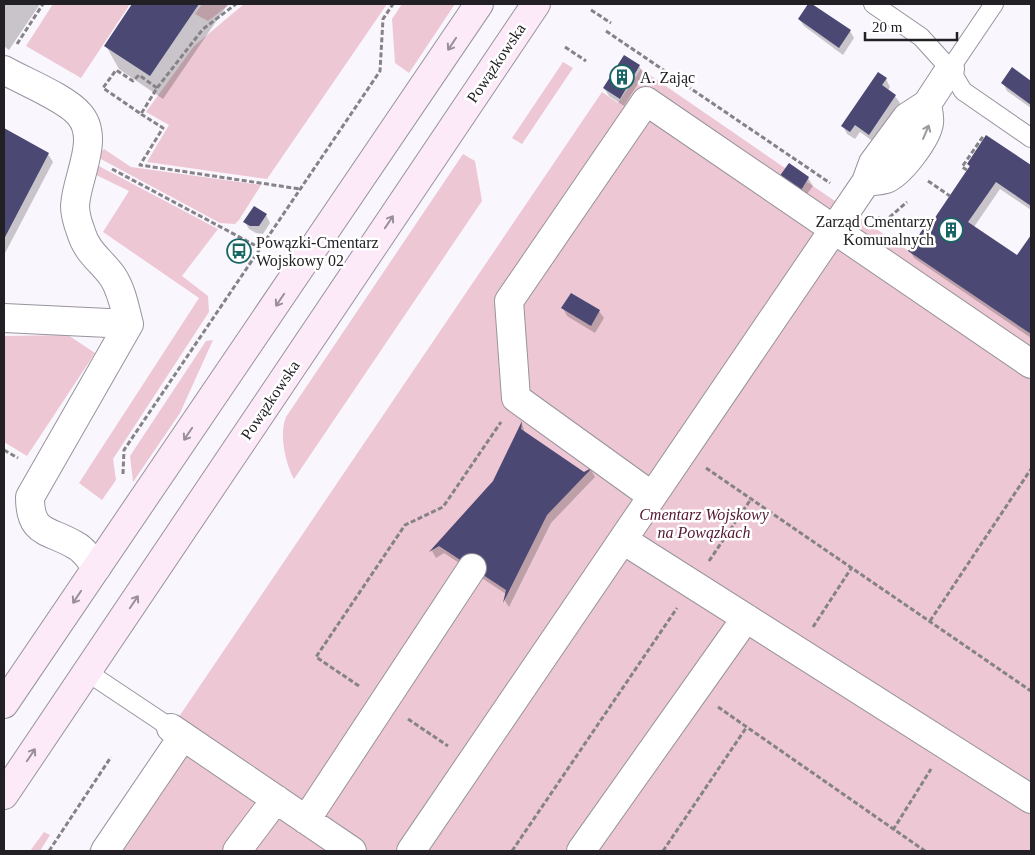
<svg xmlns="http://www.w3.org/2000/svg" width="1035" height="855" viewBox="0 0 1035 855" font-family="Georgia,serif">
  <rect width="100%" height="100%" fill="#faf6fd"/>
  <path fill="#edc7d3" d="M53 4H130L81 78 26 46Z
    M202 4H230L208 21 195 14Z
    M244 4H387L267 179 147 162 169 125 146 112 194 46Z
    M402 4H455L409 73 395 63 392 19Z
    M563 62 573 68 522 144 512 138Z
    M641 69 785 168 789 163 809 177 807 182 1031 334V851H88L602 92 618 103Z
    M104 149 131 167 261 185 239 220 235 224 220 223 99 158 98 155Z
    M463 154 475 161 482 201 294 479C285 463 279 433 286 417Z
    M95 164 218 229 182 276 208 296 209 312 113 459 116 480 102 500 79 483 199 298 103 232 129 191 92 173Z
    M68 335 95 353 27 456 4 442V336Z
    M213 340 180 413 133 482 130 456 206 341Z
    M44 832 50 835 40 851H30Z"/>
  <path fill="#0003" d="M4 4H40L9 50 4 46Z
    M133 4H228L163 99 119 69 106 46Z
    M810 4 850 31 854 38 843 55 804 26 799 19Z
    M625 56 639 66 644 74 624 106 609 96 604 88Z
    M1012 69 1031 83V108L1007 91 1003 83Z
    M886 79 890 87 888 91 895 96 900 103 874 142 860 132 855 139 847 134 843 126Z
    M4 129 48 154 53 162 4 255Z
    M987 136 1031 167V210L1000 189 974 227 1018 257 1031 237V338L914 258 910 251 931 226 970 168 968 164Z
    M808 178 813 186 804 198 785 185Z
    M266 215 270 223 263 234 256 233 249 229 245 222Z
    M563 308 599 311 604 318 595 333 567 316Z
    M522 423 525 434 584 473 591 470 595 477 551 523 509 607 505 601 506 594 444 553 436 558 432 551 494 481Z"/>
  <path fill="#4b4973" d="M132 4H199L150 76 104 46Z
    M808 4H812L851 30 839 48 798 19Z
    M624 55 640 65 620 99 603 88Z
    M1012 67 1031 81V105L1001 83Z
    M878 72 887 78 882 85 896 95 869 135 855 125 850 132 841 126Z
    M4 128 49 153 4 239Z
    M986 135 1031 165V206L996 182 968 222 1017 255 1031 235V334L908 251 927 223 930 225 967 170 970 166 967 164Z
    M789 163 809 177 800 192 779 177Z
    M254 206 267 214 259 226H250L243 222Z
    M571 293 600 310 591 326 561 308Z
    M522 421 521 429 584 472 593 467 547 515 503 603 506 590 439 546 429 552 493 481Z"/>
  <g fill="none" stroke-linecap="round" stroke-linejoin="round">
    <g stroke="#98939e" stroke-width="20">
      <path id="lane" d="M873 4 921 37 950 69 963 91 1031 138
        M950 69 994 4
        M87 672 171 728"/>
    </g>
    <g stroke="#98939e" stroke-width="30">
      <path id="street" d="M4 70C23 81 66 98 79 114 101 138 76 178 75 206 75 213 78 224 81 232 87 253 102 261 113 277 122 291 125 309 129 324L30 497C30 535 48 529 75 545 84 549 90 560 97 567
        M866 182C872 181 880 181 886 179 900 174 927 138 929 123 930 117 928 110 927 104
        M4 318 129 324
        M652 496 516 398 509 301 646 101 1031 364
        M623 540 1031 799
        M171 728 352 851
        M306 820 472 568
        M105 851 183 736
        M237 851 276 799
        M411 851 866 182 873 163 907 117 927 104 950 69
        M581 851 746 618"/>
    </g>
    <g stroke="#98939e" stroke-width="30">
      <path id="secondary" d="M4 704 479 4
        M4 795 536 4"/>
    </g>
    <path stroke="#858288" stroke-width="3" stroke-dasharray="5 2.5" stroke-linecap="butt" d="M591 10 611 23
      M606 31 830 183
      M17 44 43 4
      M565 47 586 61
      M157 88 139 75 133 81 116 70 103 88 141 114 157 88 203 29 236 4
      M141 114 163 128 140 165 300 189
      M112 169 260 248
      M967 170 962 167 984 135
      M928 181 950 196
      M878 217 884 222 907 202
      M4 450 18 458
      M706 468 1031 691
      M123 474 124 450 380 71 383 19 393 4
      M709 561 751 499
      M930 621 1031 469
      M813 627 852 567
      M359 686 316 657 405 525 443 507 501 422
      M718 707 925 851
      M408 719 448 746
      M893 830 931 769
      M49 851 111 757
      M512 851 677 608
      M663 851 746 728"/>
    <use href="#lane" stroke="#fff" stroke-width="18"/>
    <use href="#street" stroke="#fff" stroke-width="28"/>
    <use href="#secondary" stroke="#fdeaf9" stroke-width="28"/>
  </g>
  <defs><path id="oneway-shaft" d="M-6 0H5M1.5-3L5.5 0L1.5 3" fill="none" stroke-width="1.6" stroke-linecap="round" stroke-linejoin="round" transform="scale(1.25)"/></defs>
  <g stroke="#9a8f99">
    <use href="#oneway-shaft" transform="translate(452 44) rotate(124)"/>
    <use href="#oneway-shaft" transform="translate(389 222) rotate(-56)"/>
    <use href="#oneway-shaft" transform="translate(280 300) rotate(124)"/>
    <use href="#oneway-shaft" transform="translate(188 434) rotate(124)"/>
    <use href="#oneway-shaft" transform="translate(77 597) rotate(124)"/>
    <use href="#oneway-shaft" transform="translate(134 602) rotate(-56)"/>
    <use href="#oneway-shaft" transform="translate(31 755) rotate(-56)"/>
  </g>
  <use stroke="#9c9b9c" href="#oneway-shaft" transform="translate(926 132) rotate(-67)"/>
  <defs>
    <g id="building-ring" transform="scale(1.25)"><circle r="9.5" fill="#fff" stroke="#186663" stroke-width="1.5"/><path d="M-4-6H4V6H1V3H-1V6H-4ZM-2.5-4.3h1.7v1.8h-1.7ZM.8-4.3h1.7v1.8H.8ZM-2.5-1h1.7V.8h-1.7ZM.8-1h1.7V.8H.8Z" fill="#186663"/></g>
    <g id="bus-ring" transform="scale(1.25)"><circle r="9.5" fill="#fff" stroke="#186663" stroke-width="1.5"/><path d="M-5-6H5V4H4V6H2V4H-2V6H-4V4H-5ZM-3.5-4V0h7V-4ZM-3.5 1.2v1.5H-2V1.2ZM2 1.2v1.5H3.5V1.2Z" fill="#186663"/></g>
  </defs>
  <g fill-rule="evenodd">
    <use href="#building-ring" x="622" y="77"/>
    <use href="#building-ring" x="951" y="230"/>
    <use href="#bus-ring" x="239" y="251"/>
  </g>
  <g text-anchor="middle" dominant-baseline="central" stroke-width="5" stroke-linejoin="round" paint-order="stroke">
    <g font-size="16" fill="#222024" stroke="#fff">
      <text transform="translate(496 63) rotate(-56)">Powązkowska</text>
      <text transform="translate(270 400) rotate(-56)">Powązkowska</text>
    </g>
    <g font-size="16" fill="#222024" stroke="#fff" text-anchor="start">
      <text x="640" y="77">A. Zając</text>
      <text x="934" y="221" text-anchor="end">Zarząd Cmentarzy<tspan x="934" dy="18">Komunalnych</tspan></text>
      <text x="256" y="242">Powązki-Cmentarz<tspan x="256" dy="18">Wojskowy 02</tspan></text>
    </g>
    <g font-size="16" font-style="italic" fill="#561633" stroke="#fff">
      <text x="704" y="514">Cmentarz Wojskowy<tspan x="704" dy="18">na Powązkach</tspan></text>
    </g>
  </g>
  <rect width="1035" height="855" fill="none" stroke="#222024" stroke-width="10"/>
  <path d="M865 32v8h92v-8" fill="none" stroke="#222024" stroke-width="2.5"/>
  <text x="872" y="32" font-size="15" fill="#222024" stroke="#ffffff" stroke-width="4" paint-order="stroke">20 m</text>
</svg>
